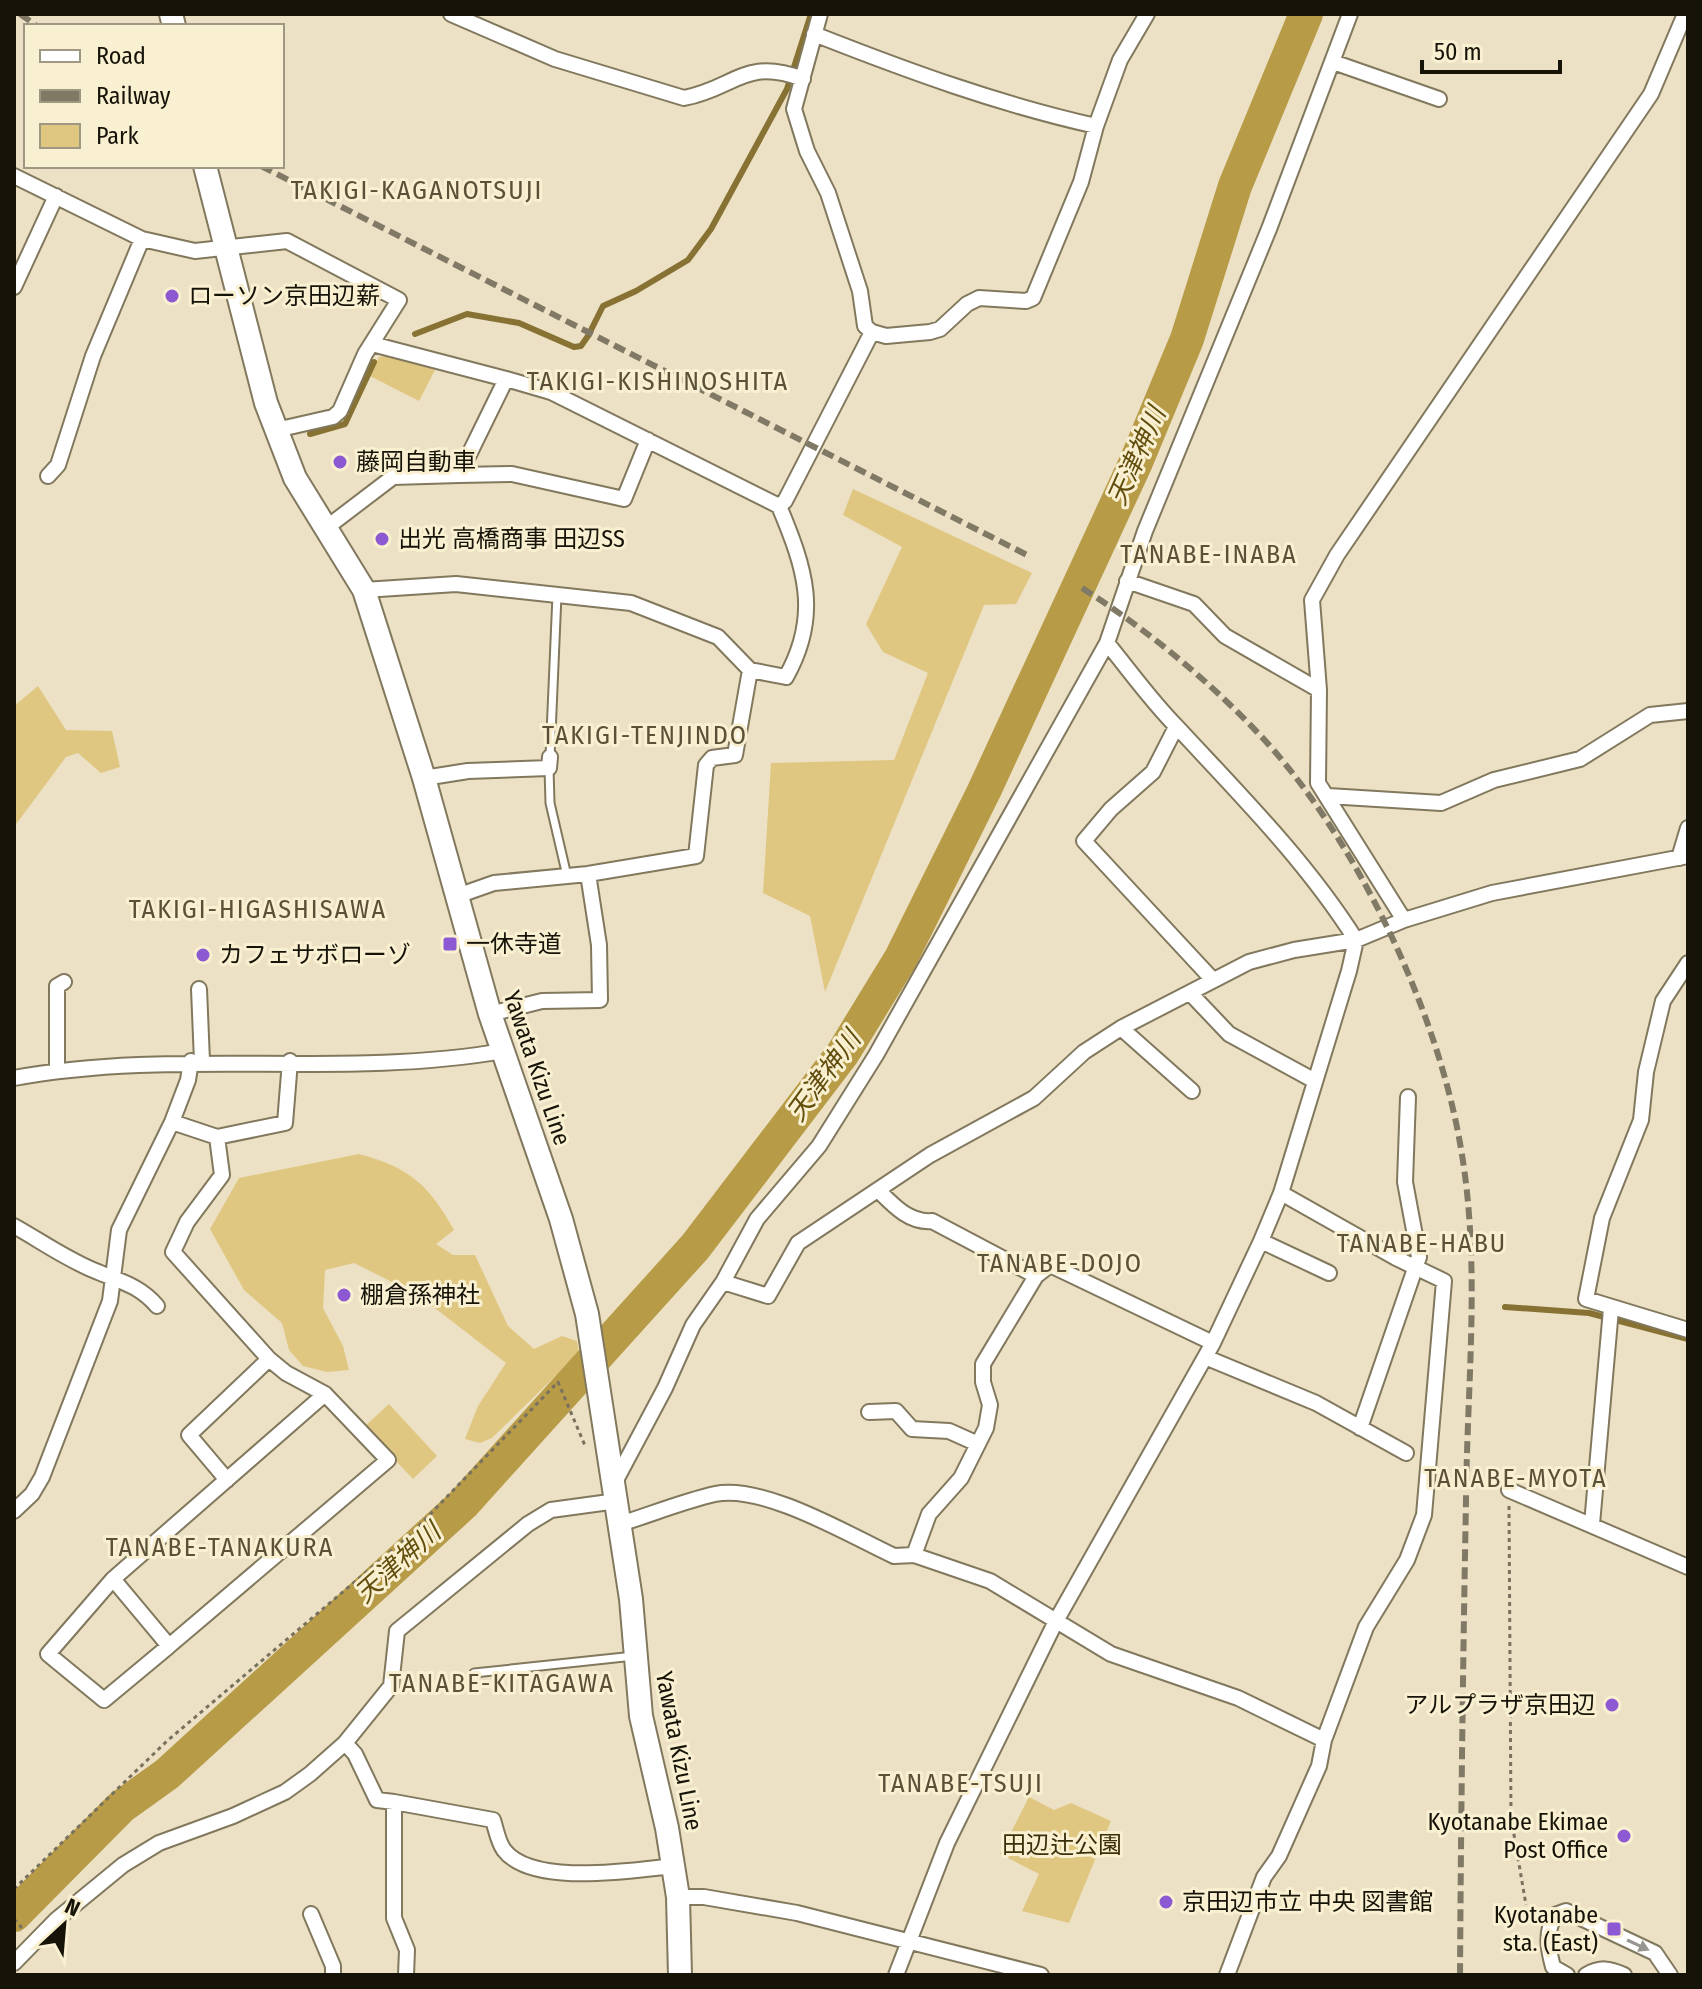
<svg xmlns="http://www.w3.org/2000/svg" width="1702" height="1989" viewBox="0 0 1702 1989" font-family="'Fira Sans Condensed','Noto Sans JP',sans-serif">
  <rect width="100%" height="100%" fill="#ece1c4"/>
  <path fill="#e0c781" d="M394 354 437 366 419 401 370 376 379 357Z
    M853 489 1032 573 1016 604 984 605 825 992 810 916 763 893 771 763 894 760 928 673 883 652 866 624 902 547 843 515Z
    M38 686 66 730 112 731 120 767 101 773 78 753 66 757 14 827V706Z
    M359 1154C409 1167 429 1185 454 1230L436 1244 453 1255H475L508 1326 534 1349 562 1336 577 1341 579 1353 492 1438 480 1443 465 1439 478 1406 506 1363 418 1295 354 1263 325 1270 323 1308 343 1346 349 1370 327 1372 303 1366 289 1350 282 1323 244 1290 210 1229 239 1178Z
    M389 1404 437 1456 413 1479 364 1427Z
    M1029 1797 1054 1810 1071 1803 1111 1821 1069 1923 1022 1911 1039 1874 1000 1854Z"/>
  <g fill="none" stroke-linecap="round" stroke-linejoin="round">
    <path stroke="#877234" stroke-width="6" d="M591 330 603 306 636 291 688 260 711 229 787 89 811 14
      M415 334 467 314 519 323 574 347 581 346 588 336
      M310 434 345 424 374 362
      M1505 1307 1589 1313 1688 1339"/>
    <path stroke="#b79b47" stroke-width="34" d="M14 1915 121 1807 167 1774 463 1504 695 1247 843 1053 901 958 984 791 1136 462 1187 339 1235 186 1306 14"/>
    <g stroke="#81785d" stroke-width="11">
      <path id="service" d="M550 757 557 595
        M549 768 550 803 567 876
        M474 1673 634 1656"/>
    </g>
    <g stroke="#81785d" stroke-width="18">
      <path id="minor" d="M451 14 555 59 684 98C736 88 744 57 803 79
        M820 14 794 109 807 151 828 193 860 291 865 326 872 332 886 336 930 332 940 329 967 304 979 298 1026 301 1033 298 1081 182 1096 126 1120 60 1147 14
        M814 34C908 71 998 104 1096 126
        M1333 62 1439 99
        M14 176 142 239 195 251 287 241 399 300 365 354 340 411 333 417 276 430
        M14 287 56 196
        M372 344 506 379
        M459 475 512 474 624 499 648 440
        M48 476 58 465 93 356 142 239
        M779 506 785 501 872 332
        M326 528 393 477 459 475 506 379 551 392 779 506C805 568 821 615 786 677L750 670 718 637 631 603 456 584 364 590
        M1127 581 1194 604 1225 636 1319 690
        M1176 727 1153 772 1111 809 1084 841 1213 980
        M424 778 468 771 549 768 550 757
        M1328 796 1441 803 1494 780 1580 759 1650 715 1688 711
        M1679 858 1688 828
        M457 896 494 883 588 874 696 856 706 765 712 758 735 755 750 670
        M1404 920 1318 783 1319 690 1312 600 1337 555 1651 94 1685 14
        M1688 963 1663 1001 1646 1072 1641 1120 1602 1218 1586 1299 1688 1330
        M199 989 202 1061
        M1191 994 1229 1034 1315 1081
        M490 1014 542 1001 600 1000 599 945 588 874
        M1121 1028 1192 1091
        M191 1061 188 1080 172 1122 217 1137 222 1175 187 1222 173 1252 269 1359 189 1435 227 1480
        M57 1070V986L64 982
        M14 1078C177 1048 342 1079 503 1051
        M217 1137 285 1123 290 1061
        M878 1190C893 1205 909 1223 932 1221L1036 1276
        M14 1226C41 1241 69 1261 98 1272 122 1282 140 1286 157 1306
        M1261 1241 1329 1273
        M723 1282 768 1296 798 1243 930 1155 1034 1098 1084 1052 1121 1028 1249 962 1294 950 1356 940 1404 920 1492 893 1688 856
        M1205 1357 1316 1403 1406 1453
        M869 1412 896 1411 912 1429 949 1431 978 1444
        M1360 1428 1419 1257 1405 1182 1408 1097
        M615 1482 665 1388 693 1325 723 1282 757 1219 819 1146 876 1055 1107 643 1145 531 1269 229 1350 14
        M1509 1490 1688 1567
        M14 1511 32 1494 42 1477 110 1301 119 1230 172 1122
        M620 1524C652 1514 684 1501 715 1494 764 1484 849 1535 894 1556L914 1555 990 1581 1111 1654 1238 1698 1324 1740
        M1592 1524 1611 1309
        M914 1555 929 1514 961 1478 986 1428 990 1405 983 1382V1364L1036 1276 1050 1265 1213 1343
        M113 1579 169 1646 388 1460 325 1394 286 1373 269 1359
        M169 1646 104 1700 48 1654 113 1579 325 1394
        M345 1743 355 1754 377 1800 394 1802V1918L407 1950 406 1975
        M394 1802 493 1820C496 1829 498 1842 504 1850 532 1887 633 1870 674 1866
        M678 1897H704L797 1913 1041 1975
        M311 1914 333 1966V1975
        M14 1963 56 1920 123 1865 159 1843 233 1816 285 1792 310 1774 345 1743 391 1686 397 1631 528 1524 551 1510 617 1501
        M896 1975 947 1843 1056 1621 1213 1343 1261 1241 1281 1193 1349 971 1356 940C1306 861 1241 796 1178 728 1152 702 1130 671 1107 643
        M1227 1975 1264 1877 1279 1856 1319 1766 1324 1740 1366 1627 1407 1560 1424 1515 1444 1281 1396 1258 1281 1193
        M1567 1975 1553 1967C1548 1948 1545 1933 1555 1915L1566 1911 1655 1953 1670 1975
        M1586 1975C1600 1967 1609 1968 1624 1975"/>
    </g>
    <g stroke="#81785d" stroke-width="26">
      <path id="primary" d="M171 14 174 26
        M205 166 266 403 295 478 364 590 424 778 490 1014 561 1219 587 1314 631 1599 641 1716 667 1828 678 1897 680 1975"/>
    </g>
    <path stroke="#78715e" stroke-width="3" stroke-dasharray="4 4" stroke-linecap="butt" d="M1509 1506 1511 1817 1526 1905
      M14 1889 167 1741 410 1535 558 1382 586 1448
      M14 1919 22 1928 21 1932"/>
    <use href="#service" stroke="#fff" stroke-width="7"/>
    <use href="#minor" stroke="#fff" stroke-width="14"/>
    <use href="#primary" stroke="#fff" stroke-width="22"/>
    <path stroke="#807965" stroke-width="6" stroke-dasharray="12 6" stroke-linecap="butt" d="M20 14 37 26
      M261 166 1031 557
      M1082 588C1146 629 1206 678 1259 734 1355 836 1438 1010 1461 1149 1481 1264 1467 1384 1466 1500 1463 1659 1461 1817 1460 1975"/>
  </g>
  <defs><path id="oneway-solid" d="M-6-.8H1V-3.2L6.5 0L1 3.2V.8H-6Z" transform="scale(2)"/></defs>
  <use fill="#969590" href="#oneway-solid" transform="translate(1638 1945) rotate(25)"/>
  <g fill="#8d59d2" stroke="#f9efd1" stroke-width="3">
    <circle cx="172" cy="296" r="8"/>
    <circle cx="340" cy="462" r="8"/>
    <circle cx="382" cy="539" r="8"/>
    <rect x="442" y="936" width="16" height="16" rx="4"/>
    <circle cx="203" cy="955" r="8"/>
    <circle cx="344" cy="1295" r="8"/>
    <circle cx="1612" cy="1705" r="8"/>
    <circle cx="1624" cy="1836" r="8"/>
    <circle cx="1166" cy="1902" r="8"/>
    <rect x="1606" y="1921" width="16" height="16" rx="4"/>
  </g>
  <g text-anchor="middle" dominant-baseline="central" stroke-width="6" stroke-linejoin="round" paint-order="stroke">
    <g font-size="24" fill="#161308" stroke="#f9efd1" text-anchor="start">
      <text x="188" y="296">ローソン京田辺薪</text>
      <text x="356" y="462">藤岡自動車</text>
      <text x="398" y="539">出光 高橋商事 田辺SS</text>
      <text x="466" y="944">一休寺道</text>
      <text x="219" y="955">カフェサボローゾ</text>
      <text x="360" y="1295">棚倉孫神社</text>
      <text x="1596" y="1705" text-anchor="end">アルプラザ京田辺</text>
      <text x="1608" y="1822" text-anchor="end">Kyotanabe Ekimae<tspan x="1608" dy="28">Post Office</tspan></text>
      <text x="1182" y="1902">京田辺市立 中央 図書館</text>
      <text x="1598" y="1915" text-anchor="end">Kyotanabe<tspan x="1598" dy="28">sta. (East)</tspan></text>
    </g>
    <g font-size="24" fill="#161308" stroke="#f9efd1">
      <text transform="translate(537 1068) rotate(71)">Yawata Kizu Line</text>
      <text transform="translate(679 1751) rotate(79)">Yawata Kizu Line</text>
    </g>
    <g font-size="24" fill="#3b2f0a" stroke="#f9efd1">
      <text x="1062" y="1845">田辺辻公園</text>
    </g>
    <g font-size="26" letter-spacing="2" fill="#5a5138" stroke="#f9efd1">
      <text x="417" y="190">TAKIGI-KAGANOTSUJI</text>
      <text x="658" y="381">TAKIGI-KISHINOSHITA</text>
      <text x="1209" y="554">TANABE-INABA</text>
      <text x="645" y="735">TAKIGI-TENJINDO</text>
      <text x="258" y="909">TAKIGI-HIGASHISAWA</text>
      <text x="1422" y="1243">TANABE-HABU</text>
      <text x="1060" y="1263">TANABE-DOJO</text>
      <text x="1516" y="1478">TANABE-MYOTA</text>
      <text x="220" y="1547">TANABE-TANAKURA</text>
      <text x="502" y="1683">TANABE-KITAGAWA</text>
      <text x="961" y="1783">TANABE-TSUJI</text>
    </g>
    <g font-size="26" font-style="italic" fill="#624e0d" stroke="#f9efd1">
      <text transform="translate(1137 456) rotate(-66)">天津神川</text>
      <text transform="translate(824 1076) rotate(-54)">天津神川</text>
      <text transform="translate(398 1563) rotate(-42)">天津神川</text>
    </g>
  </g>
  <rect width="1702" height="1989" fill="none" stroke="#161308" stroke-width="32"/>
  <rect x="24" y="24" width="260" height="144" fill="#f9efd1" stroke="#9e9781" stroke-width="2"/>
  <rect x="40" y="50" width="40" height="12" fill="#ffffff" stroke="#9e9781" stroke-width="2"/>
  <text x="96" y="64" font-size="24" fill="#161308">Road</text>
  <rect x="40" y="90" width="40" height="12" fill="#807965" stroke="#9e9781" stroke-width="2"/>
  <text x="96" y="104" font-size="24" fill="#161308">Railway</text>
  <rect x="40" y="124" width="40" height="24" fill="#e0c781" stroke="#9e9781" stroke-width="2"/>
  <text x="96" y="144" font-size="24" fill="#161308">Park</text>
  <g transform="translate(64 1925) rotate(26)" stroke="#f9efd1" stroke-width="6" paint-order="stroke">
  <path d="M0-6L14 30L0 20L-14 30Z" fill="#161308"/>
  <text y="-12" font-size="22" font-weight="bold" text-anchor="middle" fill="#161308">N</text>
  </g>
  <path d="M1422 60v12h138v-12" fill="none" stroke="#161308" stroke-width="4"/>
  <text x="1434" y="60" font-size="24" fill="#161308" stroke="#f9efd1" stroke-width="6" paint-order="stroke">50 m</text>
</svg>
